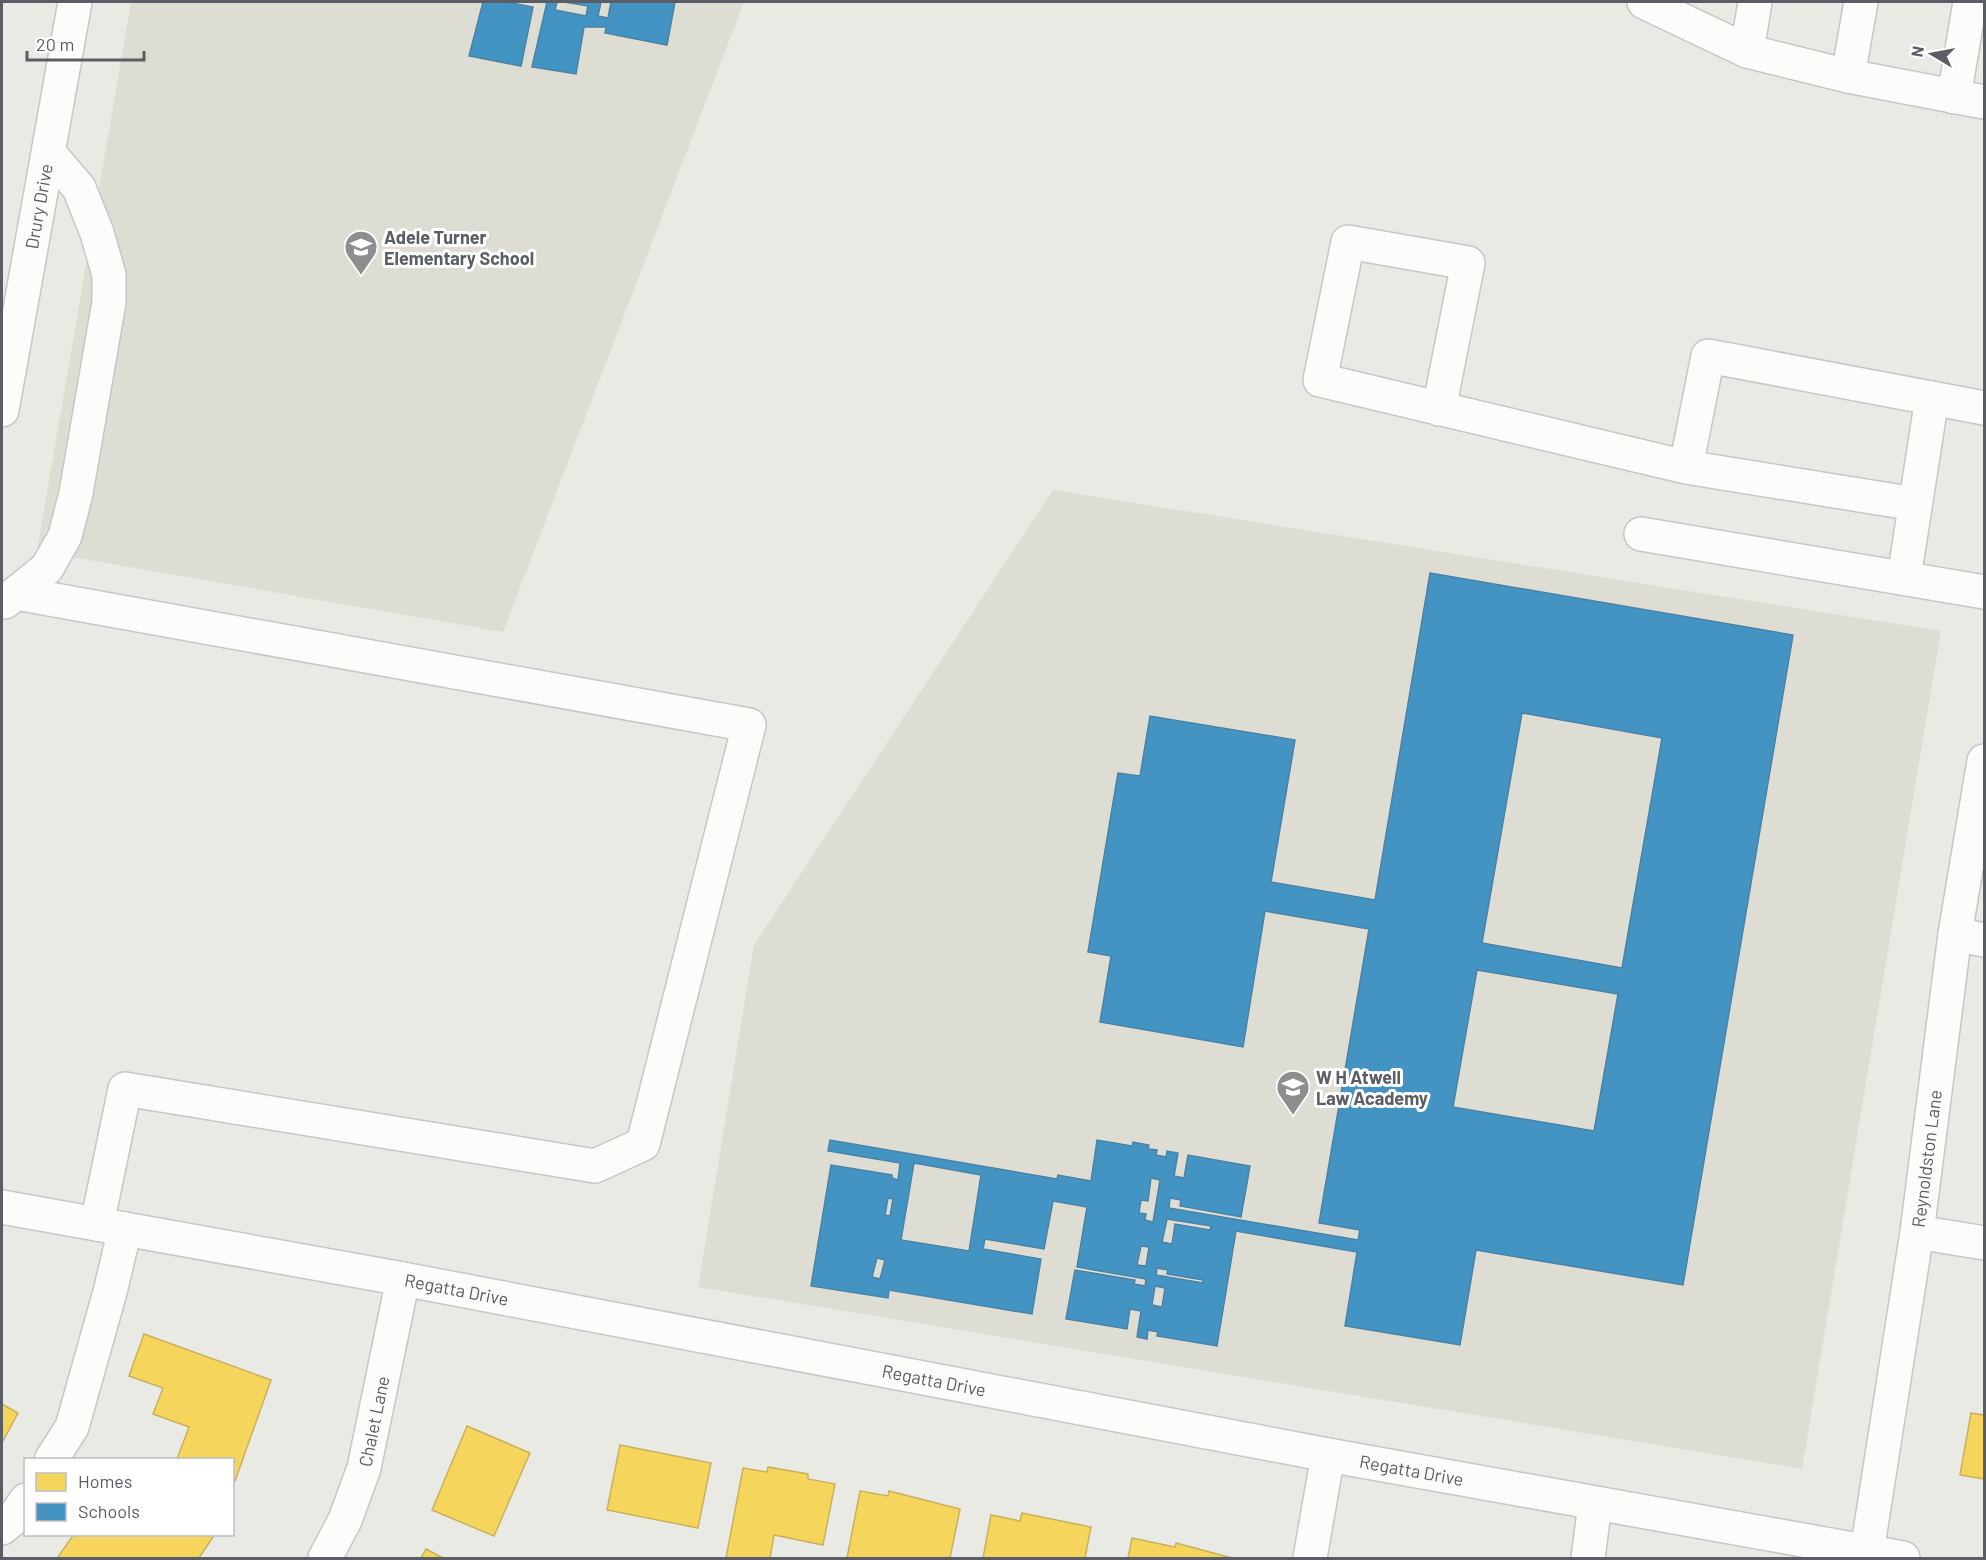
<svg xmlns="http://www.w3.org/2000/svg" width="1986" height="1560" viewBox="0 0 1986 1560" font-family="Barlow,sans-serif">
  <rect width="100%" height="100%" fill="#eaeae5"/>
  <path fill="#deddd4" d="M131 2H744L503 632 37 551Z
    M1053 490 1941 631 1802 1469 698 1287 754 945Z"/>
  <path fill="#f6d55c" stroke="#c7b15e" stroke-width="1.5" d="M144 1334 271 1380 235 1481 232 1480V1460L177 1459 189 1427 153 1414 163 1388 129 1376Z
    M2 1404 18 1413 2 1443Z
    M1971 1413 1984 1415V1479L1960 1475Z
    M467 1426 530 1453 494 1536 432 1510Z
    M620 1445 711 1463 698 1528 607 1510Z
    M768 1467 808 1474V1479L835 1484 823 1545 774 1535 770 1558H726L743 1468 767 1472Z
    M860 1491 888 1496 889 1491 960 1509 950 1558H847Z
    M1022 1513 1091 1527 1085 1558H983L991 1515 1020 1521Z
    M74 1534H215L199 1558H60L58 1557Z
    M1132 1538 1175 1547 1176 1543 1232 1558H1128Z
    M426 1549 443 1558H421Z"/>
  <path fill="#4393c3" stroke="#4a83a6" stroke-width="1.5" fill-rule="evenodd" d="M483 2H507L533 7 521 66 469 56Z
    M547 2H557L555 10 586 16 588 6 564 2H601L598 16 608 18 611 2H675L667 45 605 33 606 27H584L576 74 532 67Z
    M1430 573 1793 635 1683 1285 1476 1250 1460 1345 1345 1326 1357 1252 1236 1231 1217 1346 1157 1336 1158 1332 1148 1330 1147 1339 1137 1337 1141 1311 1130 1309 1127 1329 1066 1319 1075 1270 1135 1280 1134 1284 1145 1286 1146 1279 1077 1267 1087 1207 1053 1201 1044 1249 985 1239 983 1249 1041 1259 1032 1314 889 1290 888 1298 811 1286 831 1165 892 1175V1178L898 1180 900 1163 828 1151 830 1140 1057 1179 1058 1175 1091 1181 1097 1140 1132 1146 1133 1142 1149 1145 1148 1149 1157 1150 1156 1155 1166 1157 1167 1151 1178 1153 1174 1176 1184 1178 1188 1155 1250 1166 1241 1217 1180 1206 1181 1200 1170 1198 1169 1208 1358 1240 1360 1230 1319 1223 1369 929 1265 911 1243 1047 1100 1022 1111 956 1088 952 1118 773 1140 776 1150 716 1295 740 1271 882 1375 900ZM1522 713 1662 738 1622 968 1482 943ZM1477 970 1618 994 1594 1131 1453 1107ZM914 1163 981 1175 969 1251 901 1240ZM1151 1178 1160 1180 1153 1222 1145 1220 1146 1214 1139 1213 1141 1200 1148 1201ZM888 1198 893 1199 890 1216 885 1215ZM1167 1219 1211 1226 1210 1230 1175 1224 1172 1244 1162 1242ZM1141 1246 1149 1247 1146 1266 1137 1265ZM877 1258 885 1260 880 1279 872 1277ZM1157 1268 1168 1270 1167 1274 1203 1280V1283L1156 1275ZM1155 1286 1165 1288 1162 1307 1152 1305Z"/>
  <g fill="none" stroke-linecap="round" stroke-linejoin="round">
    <g stroke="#c6c7c5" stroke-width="36">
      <g id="minor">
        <path d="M1644 2 1747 51 1848 76 1984 102"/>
        <path d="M1747 51 1755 2"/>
        <path d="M1848 76 1861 2"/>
        <path d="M1954 97 1970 2"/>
        <path d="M1439 409 1468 263 1348 242 1320 380 1686 467"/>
        <path id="s1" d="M2 410 75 2"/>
        <path d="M1915 504 1686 467 1708 356 1984 408"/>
        <path d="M1641 534 1984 592"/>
        <path d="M1904 578 1932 398"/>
        <path d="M16 593 749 725 643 1144 595 1166 125 1089 97 1224"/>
        <path d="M5 602 47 568 65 536 76 493 109 302V275L97 233 79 188 49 153"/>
        <path d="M1955 934 1984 940"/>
        <path id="s2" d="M2 1207 403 1279 1328 1455 1903 1558"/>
        <path d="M1917 1232 1984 1243"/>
        <path d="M51 1460 72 1427 110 1292 125 1229"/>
        <path d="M2 1528 13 1519 26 1500"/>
        <path id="s3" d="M325 1558 345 1520 364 1468 403 1279"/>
        <path d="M1310 1558 1328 1455"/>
        <path d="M1588 1558 1595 1504"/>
        <path id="s4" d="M1866 1558 1917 1232 1955 934 1984 761"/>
      </g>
    </g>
    <use href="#minor" stroke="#fcfcfb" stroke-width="33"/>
  </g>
  <defs>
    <g id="school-pin" transform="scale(1.725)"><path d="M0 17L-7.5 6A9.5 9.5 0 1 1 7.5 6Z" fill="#8c8e90" stroke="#fff"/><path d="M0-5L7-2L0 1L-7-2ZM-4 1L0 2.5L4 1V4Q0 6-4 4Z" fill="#fff"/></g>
  </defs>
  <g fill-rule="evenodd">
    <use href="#school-pin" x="361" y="247"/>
    <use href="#school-pin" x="1293" y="1087"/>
  </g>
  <g text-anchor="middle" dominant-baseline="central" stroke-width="6" stroke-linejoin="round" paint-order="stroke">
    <g font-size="18" fill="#5a5d63" stroke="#fff">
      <text stroke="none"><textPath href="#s1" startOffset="207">Drury Drive</textPath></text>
      <text stroke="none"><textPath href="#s4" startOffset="404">Reynoldston Lane</textPath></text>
      <text stroke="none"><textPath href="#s2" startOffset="462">Regatta Drive</textPath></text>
      <text stroke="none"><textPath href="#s2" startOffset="948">Regatta Drive</textPath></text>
      <text stroke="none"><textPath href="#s3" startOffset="146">Chalet Lane</textPath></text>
      <text stroke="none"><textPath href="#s2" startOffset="1434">Regatta Drive</textPath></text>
    </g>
    <g font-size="18" font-weight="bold" fill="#5a5d63" stroke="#fff" text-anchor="start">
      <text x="384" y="237">Adele Turner<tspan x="384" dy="21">Elementary School</tspan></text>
      <text x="1316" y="1077">W H Atwell<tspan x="1316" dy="21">Law Academy</tspan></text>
    </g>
  </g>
  <rect width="1986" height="1560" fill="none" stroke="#5a5d63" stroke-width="6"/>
  <rect x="24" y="1458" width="210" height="78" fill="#ffffff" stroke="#bdbec1" stroke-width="1.5"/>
  <rect x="36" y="1473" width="30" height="18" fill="#f6d55c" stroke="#bdbec1" stroke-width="1.5"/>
  <text x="78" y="1488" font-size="18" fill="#5a5d63">Homes</text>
  <rect x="36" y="1503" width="30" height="18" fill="#4393c3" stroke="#bdbec1" stroke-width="1.5"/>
  <text x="78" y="1518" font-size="18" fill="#5a5d63">Schools</text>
  <g transform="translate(1932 54) rotate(280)" stroke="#ffffff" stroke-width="4.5" paint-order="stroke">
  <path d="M0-4.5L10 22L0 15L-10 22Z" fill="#5a5d63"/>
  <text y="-9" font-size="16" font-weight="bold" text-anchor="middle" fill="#5a5d63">N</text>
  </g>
  <path d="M27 51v9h117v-9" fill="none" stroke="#5a5d63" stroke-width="3"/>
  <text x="36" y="51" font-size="18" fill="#5a5d63" stroke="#ffffff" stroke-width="4.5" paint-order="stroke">20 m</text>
</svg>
